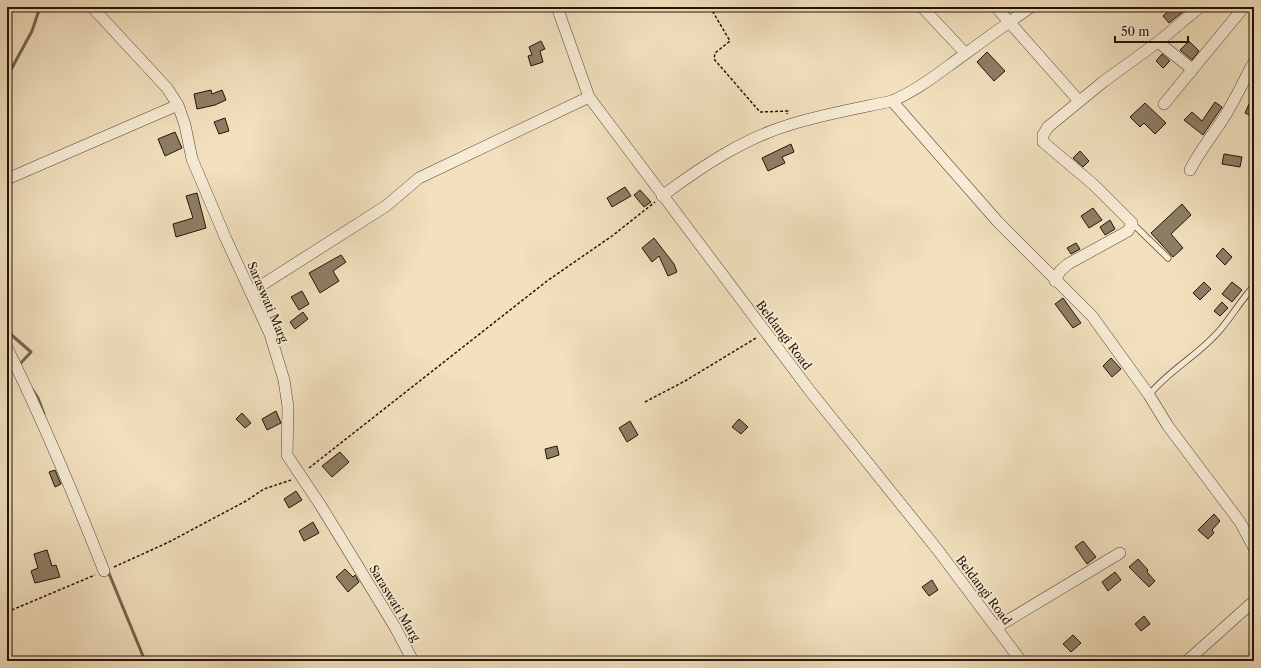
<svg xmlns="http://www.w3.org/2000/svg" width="1261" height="668" viewBox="0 0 1261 668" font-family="'Libre Caslon Text',serif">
  <rect width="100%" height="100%" fill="#f2e0be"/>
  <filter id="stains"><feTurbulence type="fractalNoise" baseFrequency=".005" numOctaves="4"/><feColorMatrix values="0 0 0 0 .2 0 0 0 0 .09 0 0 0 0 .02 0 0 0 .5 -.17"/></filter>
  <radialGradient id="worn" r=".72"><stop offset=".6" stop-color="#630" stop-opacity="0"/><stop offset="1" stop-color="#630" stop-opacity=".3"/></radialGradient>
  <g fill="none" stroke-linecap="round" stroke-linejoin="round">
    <path stroke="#746550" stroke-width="3" d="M7 77 32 31 40 7
      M7 331 31 352 18 366
      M32 389 38 398 44 414
      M108 571 145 661"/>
  </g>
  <path fill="#8e7e66" stroke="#221407" d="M1173 7H1189L1169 23 1163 16Z
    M541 41 545 49 540 51 543 62 531 66 528 56 532 55 529 47Z
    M1189 41 1199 51 1192 60 1180 50Z
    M987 52 1005 71 994 81 977 62Z
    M1162 54 1170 61 1163 68 1156 61Z
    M211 90 212 94 222 90 226 100 215 105 197 109 194 94Z
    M1254 93V117L1245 113Z
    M1215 102 1222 107 1203 135 1184 120 1192 112 1202 121Z
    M1145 103 1166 123 1155 134 1144 123 1140 127 1130 117Z
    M225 118 229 131 219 134 214 122Z
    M175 132 182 148 165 156 158 139Z
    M791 144 794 152 782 157 785 163 768 171 762 158Z
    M1080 151 1089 161 1083 167 1073 158Z
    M1224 154 1242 157 1240 167 1222 164Z
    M625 187 631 196 612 207 607 198Z
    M640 190 651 202 644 207 634 195Z
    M197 193 206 228 176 237 173 224 193 218 186 196Z
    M1182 204 1191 215 1171 234 1183 248 1173 257 1151 233Z
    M1093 208 1102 220 1089 228 1081 216Z
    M1110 220 1115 229 1105 235 1100 227Z
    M654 238 674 264 677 272 668 276 659 256 652 262 642 248Z
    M1076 243 1080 249 1071 254 1067 248Z
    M1223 248 1232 257 1225 265 1216 256Z
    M341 255 346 262 333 271 339 281 320 293 309 273Z
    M1204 282 1211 289 1200 300 1193 293Z
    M1232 282 1242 290 1232 302 1222 294Z
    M302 291 309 304 299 310 291 297Z
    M1063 298 1081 323 1073 328 1055 304Z
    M1222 302 1228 308 1220 316 1214 311Z
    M303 312 308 319 295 329 290 322Z
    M1111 358 1121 369 1112 377 1103 366Z
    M276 411 281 423 267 430 262 419Z
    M242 413 251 423 245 428 236 419Z
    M739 419 748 427 741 434 732 427Z
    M630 421 638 435 627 442 619 428Z
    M557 446 559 455 547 459 545 449Z
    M340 452 349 462 332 477 322 466Z
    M55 470 61 484 55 487 49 472Z
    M296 491 302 500 289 508 284 499Z
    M1214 514 1220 521 1212 530 1214 533 1208 539 1198 530Z
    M313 522 319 533 304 541 299 531Z
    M1083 541 1096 557 1087 564 1075 547Z
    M47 550 52 566 56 565 60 577 35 583 31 571 38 568 34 554Z
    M1138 559 1148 570 1147 572 1155 581 1149 587 1129 567Z
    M345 569 353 577 355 575 359 582 348 592 336 577Z
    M1115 572 1121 580 1108 591 1102 582Z
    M932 580 938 590 929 596 922 587Z
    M1144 616 1150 624 1141 631 1135 624Z
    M1073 635 1081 643 1071 652 1063 644Z"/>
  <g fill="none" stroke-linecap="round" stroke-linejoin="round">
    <g stroke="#564735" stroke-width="7">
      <path id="service" d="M1132 223 1168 258
        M1149 395C1169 370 1199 355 1220 330 1232 316 1241 300 1254 286"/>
    </g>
    <g stroke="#564735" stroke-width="12">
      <path id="minor" d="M92 7 167 88 178 105 185 125 192 159 226 239 270 334 284 380 288 407 287 455 321 506 395 627 413 661
        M557 7 589 97 810 391 937 549 1021 661
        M922 7 965 53
        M996 7 1079 101
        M1192 69 1158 42 1200 7
        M892 101 998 222 1092 316 1149 395 1168 426 1240 522 1254 548
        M1164 104 1244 7
        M1190 170C1199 152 1212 136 1223 119 1235 100 1244 80 1254 62
        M7 179 178 105
        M662 196C701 167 744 138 792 124 824 114 859 108 892 101 920 89 941 71 965 54 987 38 1009 22 1031 7
        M1055 281 1060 271 1068 264 1128 231 1132 223 1094 185 1043 142V135L1048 127 1103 82 1158 42
        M251 292 386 206 419 178 589 97
        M7 348C43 420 74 495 104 571
        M997 627 1120 553
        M1187 661 1254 601"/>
    </g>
    <path stroke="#221407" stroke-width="1.5" stroke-dasharray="3 2" stroke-linecap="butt" d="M710 7 730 41 715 53 714 59 760 112 788 111 787 114
      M645 402 685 381 756 338
      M309 468 547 281 612 236 655 202
      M114 567 169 542 246 501 264 489 291 480
      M7 612 95 575"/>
    <use href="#service" stroke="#f7ebd5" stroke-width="5.5"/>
    <use href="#minor" stroke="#f7ebd5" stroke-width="11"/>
  </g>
  <g text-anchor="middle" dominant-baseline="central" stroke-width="4" stroke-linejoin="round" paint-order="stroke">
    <g font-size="12" fill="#221407" stroke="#f7ebd5">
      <text transform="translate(268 302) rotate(67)">Saraswati Marg</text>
      <text transform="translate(784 335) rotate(53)">Beldangi Road</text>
      <text transform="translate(984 590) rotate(53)">Beldangi Road</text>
      <text transform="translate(395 603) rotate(59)">Saraswati Marg</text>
    </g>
  </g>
  <rect width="1261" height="668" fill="none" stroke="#f2e0be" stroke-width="24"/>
  <rect x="8" y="8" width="1245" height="652" fill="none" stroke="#221407" stroke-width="2"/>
  <rect x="12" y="12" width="1237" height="644" fill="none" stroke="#221407"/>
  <path d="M1115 36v6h73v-6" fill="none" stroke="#221407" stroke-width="2"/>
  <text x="1121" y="36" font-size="12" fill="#221407" stroke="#f7ebd5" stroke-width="3" paint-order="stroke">50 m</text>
  <rect width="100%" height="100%" filter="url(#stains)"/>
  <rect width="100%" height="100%" fill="url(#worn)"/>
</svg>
